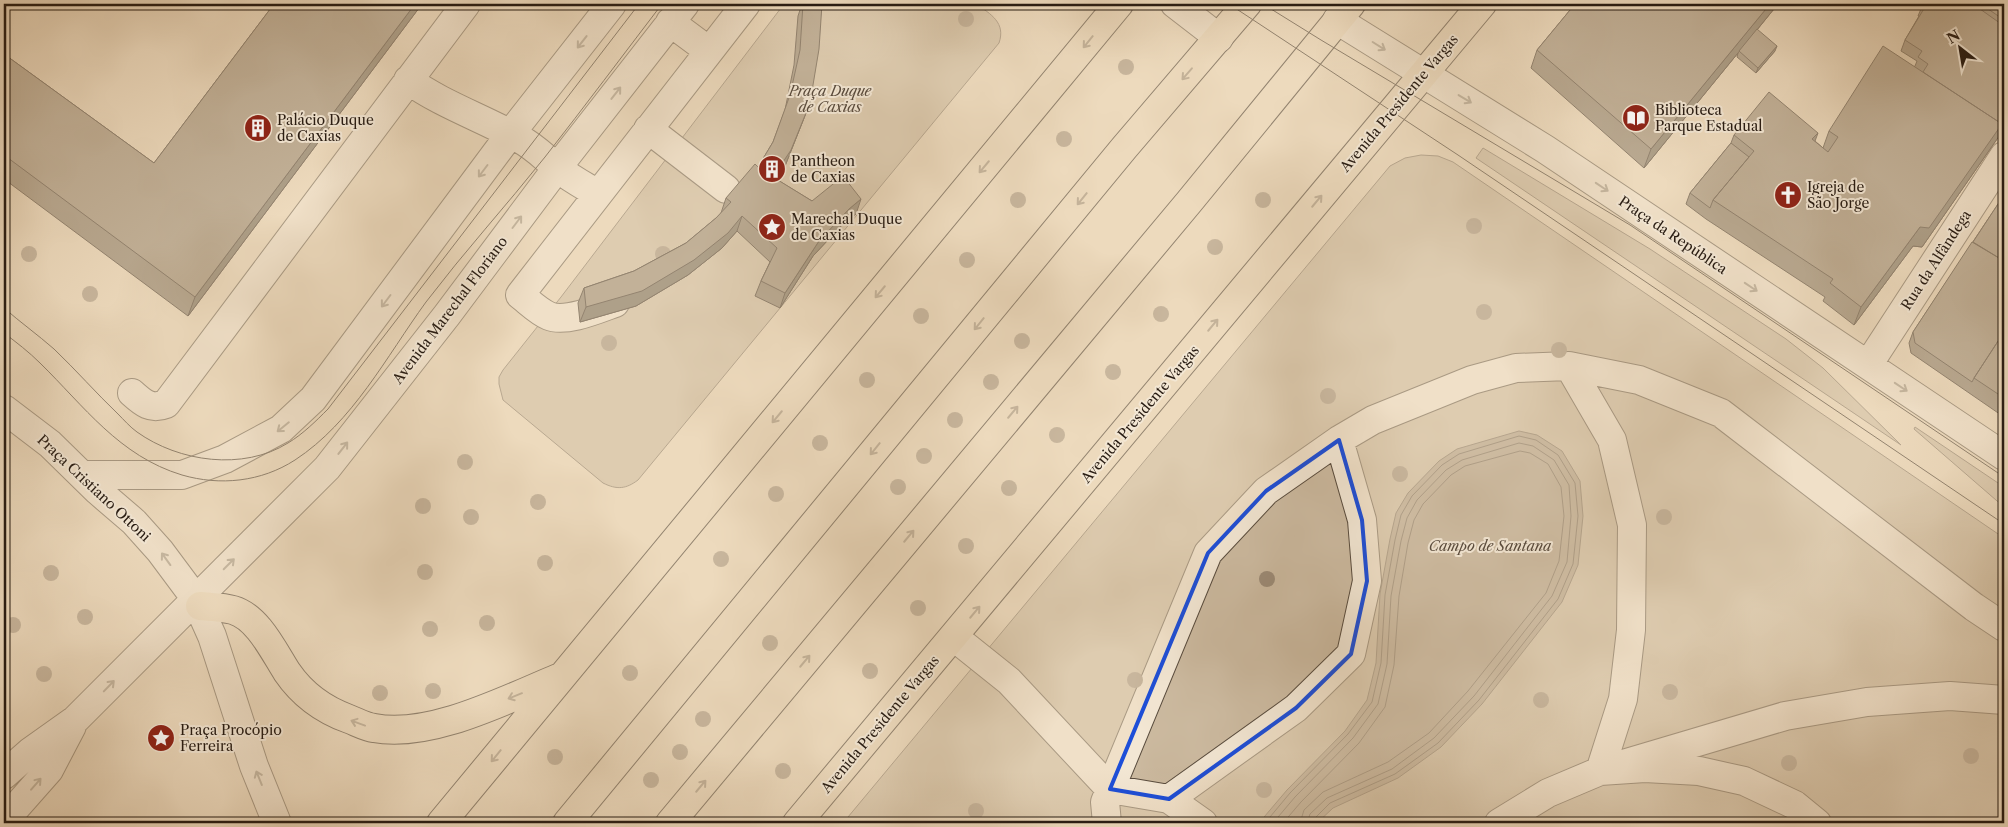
<svg xmlns="http://www.w3.org/2000/svg" width="2008" height="827" viewBox="0 0 2008 827" font-family="'Libre Caslon Text',serif">
  <rect width="100%" height="100%" fill="#eddabd"/>
  <filter id="stains"><feTurbulence type="fractalNoise" baseFrequency=".004" numOctaves="4"/><feColorMatrix values="0 0 0 0 .2 0 0 0 0 .09 0 0 0 0 .02 0 0 0 .5 -.17"/></filter>
  <radialGradient id="worn" r=".72"><stop offset=".6" stop-color="#630" stop-opacity="0"/><stop offset="1" stop-color="#630" stop-opacity=".3"/></radialGradient>
  <path fill="#ccbaa0" stroke="#7a6b5a" d="M784 4H976C991 14 1006 23 999 43L638 480C626 489 617 490 603 483L503 400 499 384V377L503 370 561 297Z
    M1483 148 1650 249 1786 339 1823 368 1901 445 1476 158Z
    M1421 155 1438 156 1453 162 2004 538V823H843L1390 166 1405 158Z
    M1915 427 2004 487V507L1914 429Z"/>
  <path fill="#aa9983" stroke="#766756" d="M1519 431 1537 435 1562 451 1580 481 1583 516 1578 565 1562 602 1482 704 1441 747 1398 778 1333 808 1317 823H1259L1287 790 1345 731 1367 700 1376 663 1380 594 1390 539 1396 513 1408 493 1439 461 1457 449Z"/>
  <g fill="none" stroke-linecap="round" stroke-linejoin="round">
    <path stroke="#695a4b" stroke-width="1" d="M1265 823 1290 793 1348 734 1372 702 1381 663 1385 595 1395 540 1401 515 1412 496 1442 465 1459 454 1519 436 1536 440 1558 455 1575 483 1578 516 1573 564 1558 599 1479 700 1438 743 1395 774 1330 803 1315 818 1314 823
      M1273 823 1295 797 1353 738 1378 704 1387 664 1391 596 1401 541 1407 518 1417 500 1446 470 1462 460 1519 443 1533 446 1554 460 1569 485 1571 516 1567 562 1552 596 1474 696 1434 738 1392 769 1327 798 1310 814 1307 823
      M1283 823 1301 802 1359 743 1385 707 1394 665 1399 596 1408 543 1414 520 1423 504 1451 475 1465 466 1520 451 1530 453 1548 464 1561 487 1564 516 1559 561 1546 593 1468 691 1429 733 1388 762 1323 792 1304 810 1300 823"/>
    <g stroke="#594c3e" stroke-width="30">
      <path id="minor" d="M1175 4 1219 38
        M1337 20 1545 149 2004 456
        M670 22 709 51
        M408 80C443 105 483 118 520 139 535 147 546 159 559 169 571 179 585 186 598 194
        M648 129 726 189
        M615 303C598 309 566 323 549 316 539 312 529 302 520 295L746 4
        M1868 365 2004 156
        M1569 366 1612 440 1632 525 1631 630 1623 699 1600 771 1785 716 1867 702 1950 696 2004 700
        M132 393C143 403 151 410 166 404L466 4
        M4 409 50 444 98 491 134 522 160 551 195 598 212 636 254 766 277 823
        M82 475H182L225 459 281 429 313 399 511 133 612 4
        M954 637 1009 681 1110 789 1169 799 1203 823
        M4 775 30 752 75 720 327 468 447 315 557 168 685 4
        M1169 799 1296 708 1351 654 1367 581 1362 520 1339 440
        M4 821 49 770 72 726
        M1107 823 1105 802 1208 553 1266 491 1339 440 1373 420 1472 380 1516 368 1569 366 1639 380 1721 413 1974 607 2004 627
        M1499 823 1548 793 1600 771 1645 768 1699 771 1744 781 1795 805 1817 823"/>
    </g>
    <g stroke="#281c13" stroke-width="30">
      <path id="major" d="M200 606C210 607 223 607 233 610 258 617 274 652 287 672 302 694 324 710 349 719 357 722 366 727 374 728 430 739 507 699 558 678
        M441 823 1119 4
        M567 823 1124 148 1247 4
        M670 823 1189 202 1351 4
        M797 823 1482 4"/>
    </g>
    <use href="#minor" stroke="#f3e7d4" stroke-width="28"/>
    <use href="#major" stroke="#eddabd" stroke-width="28"/>
    <path stroke="#281c13" stroke-width="1" d="M1229 4 1458 155 2004 524
      M1263 4 1321 40 1630 225 2004 477
      M4 308C20 322 38 335 54 349 76 370 96 393 118 414 124 420 130 427 137 432 179 462 243 471 288 443 303 434 316 421 328 409L639 4
      M4 333C16 342 29 352 40 363 84 406 119 456 182 475 220 486 261 482 295 460 353 422 386 357 426 302 464 252 506 206 545 157 585 106 623 55 662 4"/>
  </g>
  <g fill="#9c8b77">
    <circle cx="966" cy="19" r="8"/>
    <circle cx="1126" cy="67" r="8"/>
    <circle cx="1064" cy="139" r="8"/>
    <circle cx="1018" cy="200" r="8"/>
    <circle cx="1263" cy="200" r="8"/>
    <circle cx="1474" cy="226" r="8"/>
    <circle cx="1215" cy="247" r="8"/>
    <circle cx="29" cy="254" r="8"/>
    <circle cx="663" cy="254" r="8"/>
    <circle cx="967" cy="260" r="8"/>
    <circle cx="90" cy="294" r="8"/>
    <circle cx="1484" cy="312" r="8"/>
    <circle cx="1161" cy="314" r="8"/>
    <circle cx="921" cy="316" r="8"/>
    <circle cx="1022" cy="341" r="8"/>
    <circle cx="609" cy="343" r="8"/>
    <circle cx="1559" cy="350" r="8"/>
    <circle cx="1113" cy="372" r="8"/>
    <circle cx="867" cy="380" r="8"/>
    <circle cx="991" cy="382" r="8"/>
    <circle cx="1328" cy="396" r="8"/>
    <circle cx="955" cy="420" r="8"/>
    <circle cx="1057" cy="435" r="8"/>
    <circle cx="820" cy="443" r="8"/>
    <circle cx="924" cy="456" r="8"/>
    <circle cx="465" cy="462" r="8"/>
    <circle cx="1400" cy="474" r="8"/>
    <circle cx="898" cy="487" r="8"/>
    <circle cx="1009" cy="488" r="8"/>
    <circle cx="776" cy="494" r="8"/>
    <circle cx="538" cy="502" r="8"/>
    <circle cx="423" cy="506" r="8"/>
    <circle cx="471" cy="517" r="8"/>
    <circle cx="1664" cy="517" r="8"/>
    <circle cx="966" cy="546" r="8"/>
    <circle cx="721" cy="559" r="8"/>
    <circle cx="545" cy="563" r="8"/>
    <circle cx="425" cy="572" r="8"/>
    <circle cx="51" cy="573" r="8"/>
    <circle cx="1267" cy="579" r="8"/>
    <circle cx="918" cy="608" r="8"/>
    <circle cx="85" cy="617" r="8"/>
    <circle cx="487" cy="623" r="8"/>
    <circle cx="13" cy="625" r="8"/>
    <circle cx="430" cy="629" r="8"/>
    <circle cx="770" cy="643" r="8"/>
    <circle cx="870" cy="671" r="8"/>
    <circle cx="630" cy="673" r="8"/>
    <circle cx="44" cy="674" r="8"/>
    <circle cx="1135" cy="680" r="8"/>
    <circle cx="433" cy="691" r="8"/>
    <circle cx="1670" cy="692" r="8"/>
    <circle cx="380" cy="693" r="8"/>
    <circle cx="1541" cy="700" r="8"/>
    <circle cx="703" cy="719" r="8"/>
    <circle cx="680" cy="752" r="8"/>
    <circle cx="1971" cy="756" r="8"/>
    <circle cx="555" cy="757" r="8"/>
    <circle cx="1789" cy="763" r="8"/>
    <circle cx="783" cy="771" r="8"/>
    <circle cx="651" cy="780" r="8"/>
    <circle cx="1264" cy="790" r="8"/>
    <circle cx="976" cy="811" r="8"/>
  </g>
  <path fill="#7a6d5c" stroke="#281c13" d="M274 4H422L188 316 4 179V54L154 163Z
    M802 4H822L810 103 785 166 776 179 812 201 856 214 843 224 813 256 780 308 755 296 761 281 770 262 737 231 722 248 688 275 636 306 580 322 578 303 584 288 634 271 686 243 716 218 721 213 726 198 758 167 773 142 785 110 794 65 798 16Z
    M1575 4H1778L1757 30 1775 51 1756 73 1737 57 1738 53 1644 168 1531 68 1537 50Z
    M1923 4H2004V129L1922 247 1913 246 1854 325 1823 301 1825 297 1706 219 1686 204 1690 193 1731 143 1734 135 1815 141 1823 148 1829 131 1915 66 1917 61 1901 51 1905 40 1919 16H1918Z
    M2004 195V417L1911 353 1909 343 1913 332Z"/>
  <path fill="#63594b" stroke="#281c13" d="M415 4H422L188 316 195 297Z
    M1770 4H1778L1644 168 1651 149Z
    M1777 46 1775 51 1756 73 1758 68Z
    M810 103 785 166 767 192 773 177Z
    M2002 124H2004V129L1922 247 1913 246 1854 325 1861 307 1920 227Z
    M1818 133 1811 152 1812 139Z
    M861 199 856 214 843 224 813 256 780 308 785 293 819 241 849 209Z
    M742 216 737 231 722 248 688 275 636 306 580 322 586 307Z"/>
  <path fill="#8e7f6b" stroke="#281c13" d="M274 4H415L195 297 4 155V54L154 163Z
    M803 4H822L819 49 810 103 791 150 773 177 812 201 843 176 861 199 849 209 819 241 785 293 761 281 777 248 742 216 728 233 694 260 642 291 586 307 584 288 634 271 686 243 716 218 731 202 726 198 755 164 758 167 773 142 790 95 800 50Z
    M1575 4H1770L1651 149 1537 50Z
    M1923 4H1973L2004 26V124L1999 132 2002 124 1923 72 1928 64 1918 57 1922 51 1905 40 1925 7 1922 5Z
    M1981 4H2004V20Z
    M1757 29 1777 46 1758 68 1739 51Z
    M1883 46 2002 124 1929 228 1920 227 1861 307 1830 283 1833 279 1713 200 1754 151 1734 135 1769 92 1818 133 1812 139 1828 152 1838 137 1829 131Z
    M1731 143 1749 157 1713 200 1710 208 1690 193Z
    M2004 195V261L1973 242Z
    M1972 242 2004 261V332L1974 378 1972 382 1915 343 1913 332Z
    M2004 332V398L1974 378Z"/>
  <defs><path id="oneway-shaft" d="M-6 0H5M1.5-3L5.5 0L1.5 3" fill="none" stroke-width="1.6" stroke-linecap="round" stroke-linejoin="round" transform="scale(1.25)"/></defs>
  <g stroke="#988c7d">
    <use href="#oneway-shaft" transform="translate(582 42) rotate(128)"/>
    <use href="#oneway-shaft" transform="translate(1379 46) rotate(32)"/>
    <use href="#oneway-shaft" transform="translate(616 93) rotate(-52)"/>
    <use href="#oneway-shaft" transform="translate(1465 99) rotate(31)"/>
    <use href="#oneway-shaft" transform="translate(483 171) rotate(127)"/>
    <use href="#oneway-shaft" transform="translate(1602 187) rotate(34)"/>
    <use href="#oneway-shaft" transform="translate(517 222) rotate(-53)"/>
    <use href="#oneway-shaft" transform="translate(1751 287) rotate(34)"/>
    <use href="#oneway-shaft" transform="translate(386 301) rotate(127)"/>
    <use href="#oneway-shaft" transform="translate(1901 387) rotate(34)"/>
    <use href="#oneway-shaft" transform="translate(283 427) rotate(141)"/>
    <use href="#oneway-shaft" transform="translate(343 448) rotate(-52)"/>
    <use href="#oneway-shaft" transform="translate(166 559) rotate(-126)"/>
    <use href="#oneway-shaft" transform="translate(229 564) rotate(-45)"/>
    <use href="#oneway-shaft" transform="translate(109 686) rotate(-46)"/>
    <use href="#oneway-shaft" transform="translate(259 778) rotate(-112)"/>
    <use href="#oneway-shaft" transform="translate(36 784) rotate(-49)"/>
  </g>
  <g stroke="#948470">
    <use href="#oneway-shaft" transform="translate(1088 42) rotate(129)"/>
    <use href="#oneway-shaft" transform="translate(1187 74) rotate(131)"/>
    <use href="#oneway-shaft" transform="translate(984 167) rotate(130)"/>
    <use href="#oneway-shaft" transform="translate(1082 199) rotate(129)"/>
    <use href="#oneway-shaft" transform="translate(1317 201) rotate(-50)"/>
    <use href="#oneway-shaft" transform="translate(880 292) rotate(130)"/>
    <use href="#oneway-shaft" transform="translate(979 324) rotate(129)"/>
    <use href="#oneway-shaft" transform="translate(1213 325) rotate(-50)"/>
    <use href="#oneway-shaft" transform="translate(1013 412) rotate(-50)"/>
    <use href="#oneway-shaft" transform="translate(777 417) rotate(130)"/>
    <use href="#oneway-shaft" transform="translate(875 449) rotate(129)"/>
    <use href="#oneway-shaft" transform="translate(909 536) rotate(-50)"/>
    <use href="#oneway-shaft" transform="translate(975 612) rotate(-50)"/>
    <use href="#oneway-shaft" transform="translate(805 661) rotate(-50)"/>
    <use href="#oneway-shaft" transform="translate(515 696) rotate(158)"/>
    <use href="#oneway-shaft" transform="translate(358 723) rotate(-160)"/>
    <use href="#oneway-shaft" transform="translate(496 756) rotate(129)"/>
    <use href="#oneway-shaft" transform="translate(701 786) rotate(-50)"/>
  </g>
  <path d="M0 0H2008V827H0ZM1339 440 1362 520 1367 581 1351 654 1296 708 1169 799 1110 789 1208 553 1266 491Z" fill="#eddabd" fill-opacity=".55" fill-rule="evenodd"/>
  <path fill="none" stroke="#1d4ed8" stroke-width="4" stroke-linejoin="round" d="M1339 440 1362 520 1367 581 1351 654 1296 708 1169 799 1110 789 1208 553 1266 491Z"/>
  <defs>
    <g id="library-disc" transform="scale(1.4375)"><circle r="9.5" fill="#8f2418" stroke="#f3e7d4"/><path d="M-6-4Q-3-5.5-.7-3.5V5Q-3 3-6 4ZM6-4Q3-5.5 .7-3.5V5Q3 3 6 4Z" fill="#fff"/></g>
    <g id="building-disc" transform="scale(1.4375)"><circle r="9.5" fill="#8f2418" stroke="#f3e7d4"/><path d="M-4-6H4V6H1V3H-1V6H-4ZM-2.5-4.3h1.7v1.8h-1.7ZM.8-4.3h1.7v1.8H.8ZM-2.5-1h1.7V.8h-1.7ZM.8-1h1.7V.8H.8Z" fill="#fff"/></g>
    <g id="church-disc" transform="scale(1.4375)"><circle r="9.5" fill="#8f2418" stroke="#f3e7d4"/><path d="M-1.2-6h2.4v3.5h3.3v2.4h-3.3V6h-2.4V-.1h-3.3v-2.4h3.3Z" fill="#fff"/></g>
    <g id="sight-disc" transform="scale(1.4375)"><circle r="9.5" fill="#8f2418" stroke="#f3e7d4"/><path d="M0-6L1.8-2.2L6-1.7L2.9 1.2L3.7 5.4L0 3.3L-3.7 5.4L-2.9 1.2L-6-1.7L-1.8-2.2Z" fill="#fff"/></g>
  </defs>
  <g fill-rule="evenodd">
    <use href="#library-disc" x="1636" y="118"/>
    <use href="#building-disc" x="258" y="128"/>
    <use href="#building-disc" x="772" y="169"/>
    <use href="#church-disc" x="1788" y="195"/>
    <use href="#sight-disc" x="772" y="227"/>
    <use href="#sight-disc" x="161" y="738"/>
  </g>
  <g text-anchor="middle" dominant-baseline="central" stroke-width="4" stroke-linejoin="round" paint-order="stroke">
    <g font-size="14" font-style="italic" fill="#594b3d" stroke="#f3e7d4">
      <text x="830" y="91">Praça Duque<tspan x="830" dy="16">de Caxias</tspan></text>
      <text x="1490" y="546">Campo de Santana</text>
    </g>
    <g font-size="14" fill="#281c13" stroke="#f3e7d4">
      <text transform="translate(1399 103) rotate(-50)">Avenida Presidente Vargas</text>
      <text transform="translate(1673 235) rotate(34)">Praça da República</text>
      <text transform="translate(1936 260) rotate(-57)">Rua da Alfândega</text>
      <text transform="translate(450 310) rotate(-53)">Avenida Marechal Floriano</text>
      <text transform="translate(1140 414) rotate(-50)">Avenida Presidente Vargas</text>
      <text transform="translate(94 488) rotate(43)">Praça Cristiano Ottoni</text>
      <text transform="translate(880 724) rotate(-50)">Avenida Presidente Vargas</text>
    </g>
    <g font-size="14" fill="#281c13" stroke="#f3e7d4" text-anchor="start">
      <text x="1655" y="110">Biblioteca<tspan x="1655" dy="16">Parque Estadual</tspan></text>
      <text x="277" y="120">Palácio Duque<tspan x="277" dy="16">de Caxias</tspan></text>
      <text x="791" y="161">Pantheon<tspan x="791" dy="16">de Caxias</tspan></text>
      <text x="1807" y="187">Igreja de<tspan x="1807" dy="16">São Jorge</tspan></text>
      <text x="791" y="219">Marechal Duque<tspan x="791" dy="16">de Caxias</tspan></text>
      <text x="180" y="730">Praça Procópio<tspan x="180" dy="16">Ferreira</tspan></text>
    </g>
  </g>
  <rect width="2008" height="827" fill="none" stroke="#eddabd" stroke-width="20"/>
  <rect x="5" y="5" width="1998" height="817" fill="none" stroke="#281c13" stroke-width="2.5"/>
  <rect x="10" y="10" width="1988" height="807" fill="none" stroke="#281c13"/>
  <g transform="translate(1960 48) rotate(329)" stroke="#f3e7d4" stroke-width="4" paint-order="stroke">
  <path d="M0-4L9 19L0 12L-9 19Z" fill="#281c13"/>
  <text y="-8" font-size="14" font-weight="bold" text-anchor="middle" fill="#281c13">N</text>
  </g>
  <rect width="100%" height="100%" filter="url(#stains)"/>
  <rect width="100%" height="100%" fill="url(#worn)"/>
</svg>
